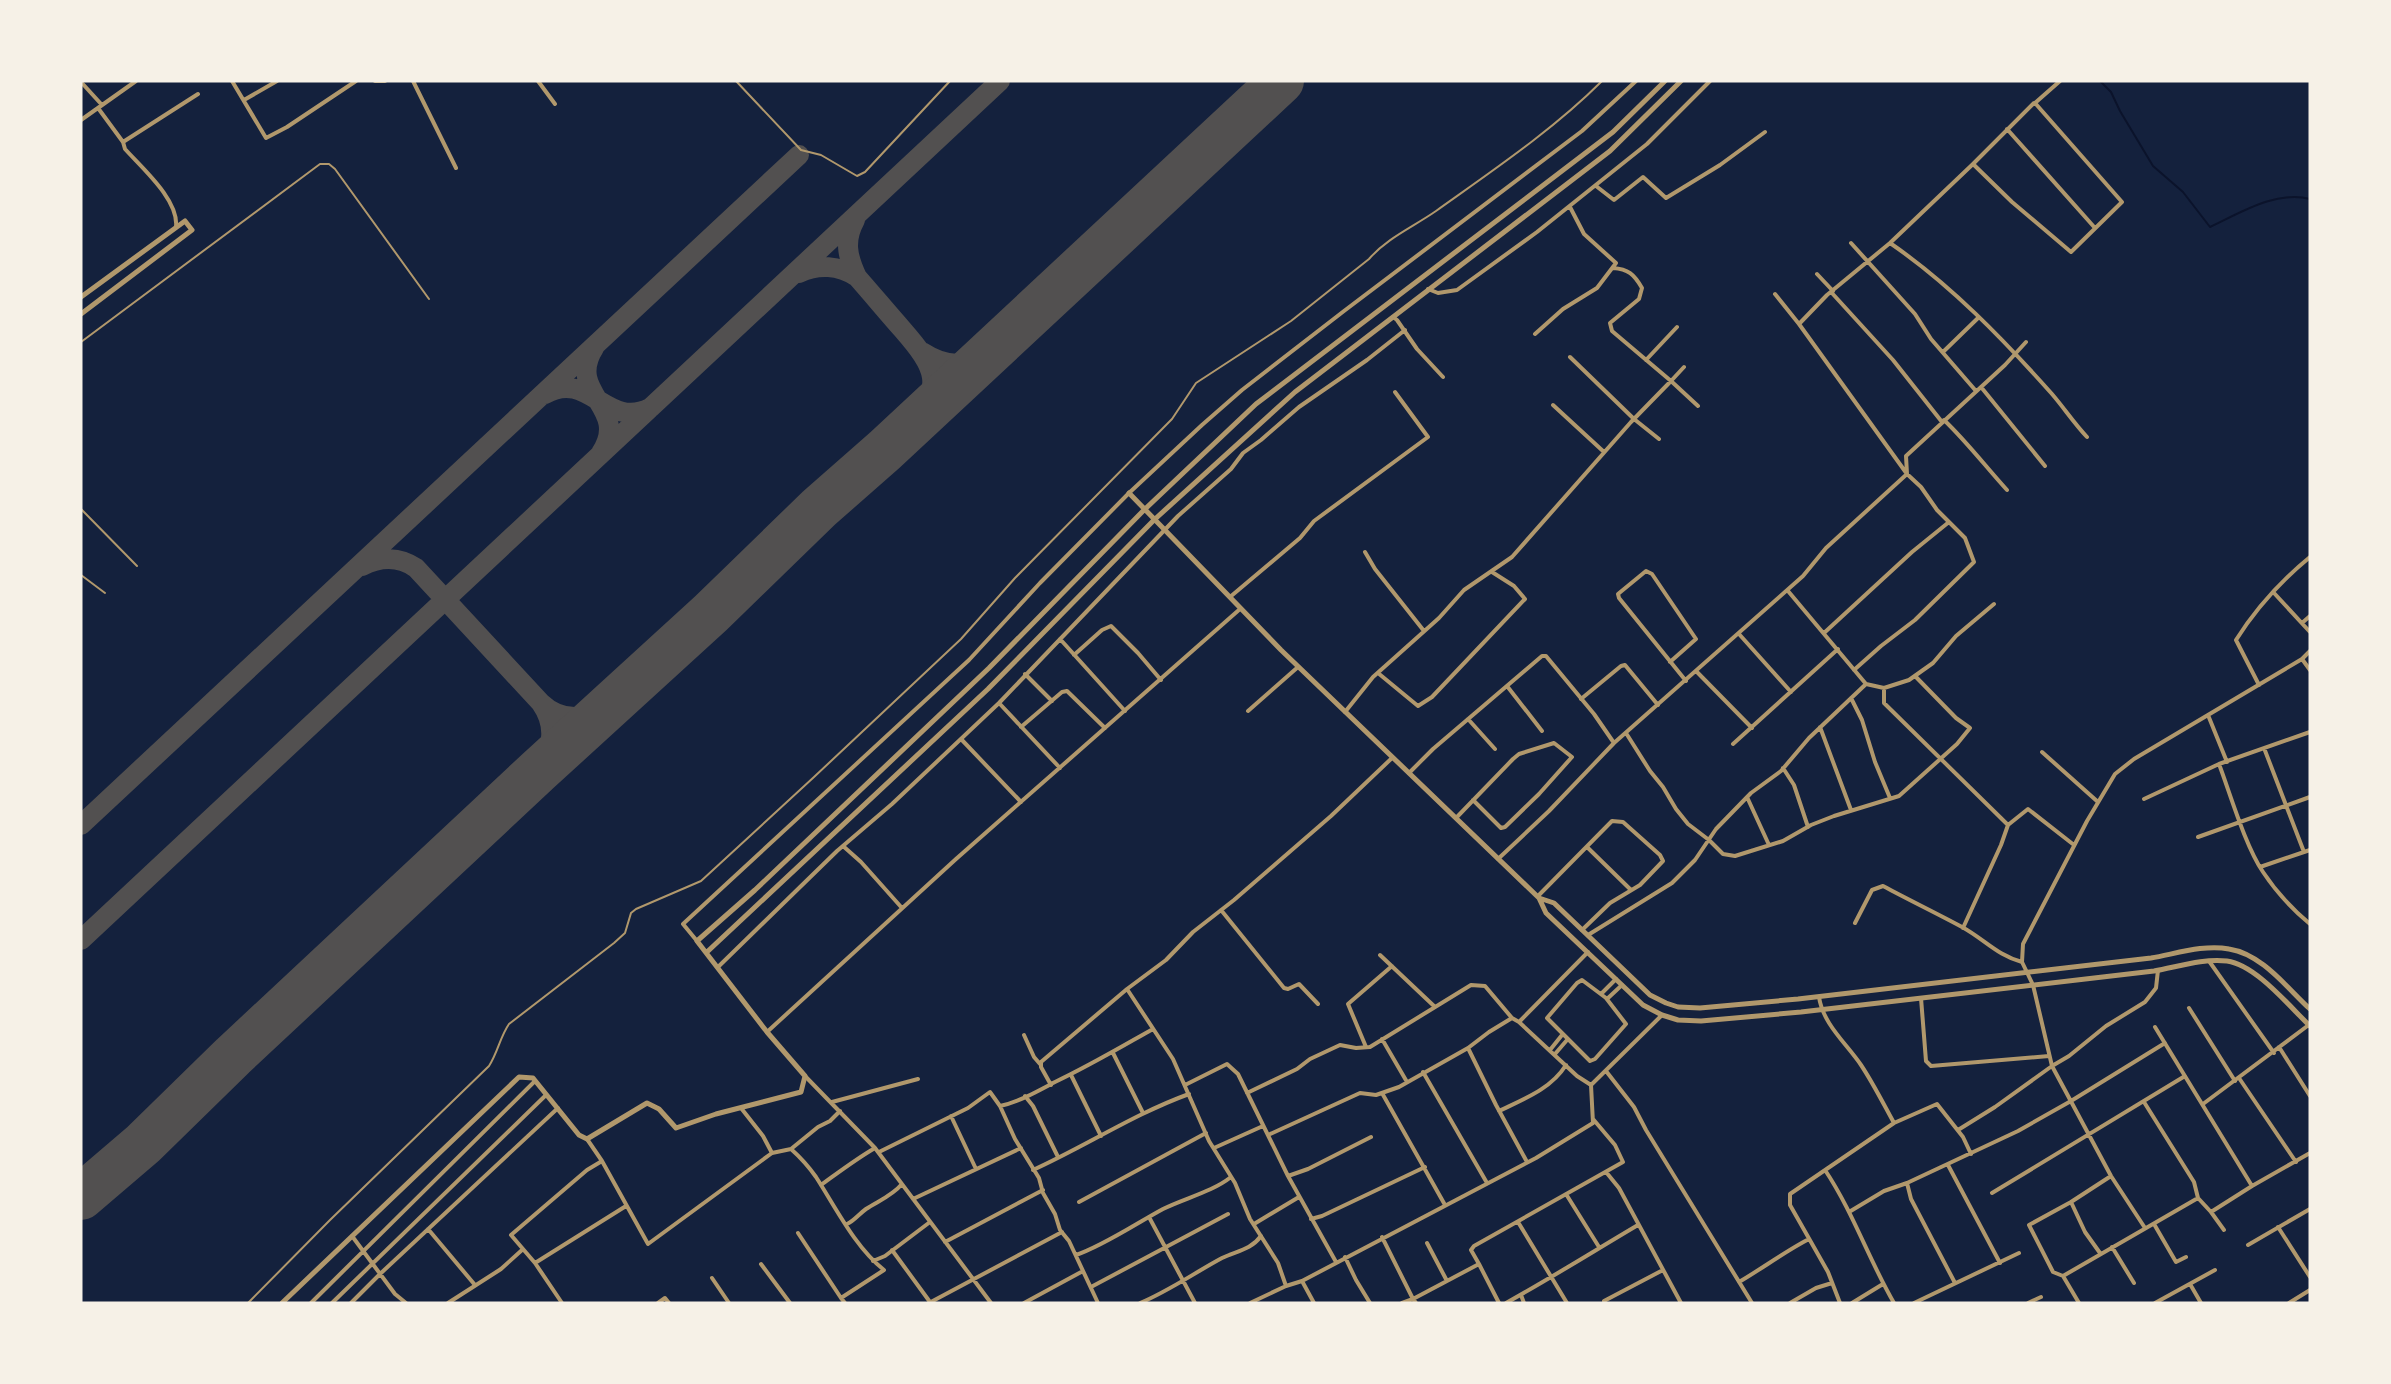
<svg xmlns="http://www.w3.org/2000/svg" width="2391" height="1384" viewBox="0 0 2391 1384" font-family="'Fira Sans',sans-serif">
  <rect width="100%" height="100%" fill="#14213d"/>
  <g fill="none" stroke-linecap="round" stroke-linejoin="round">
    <path stroke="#0b132b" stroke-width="2" d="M2100 81 2111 92 2120 111 2153 166 2183 192 2210 227C2240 213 2276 190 2310 199"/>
    <path stroke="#525050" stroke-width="20" d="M855 220C844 240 847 256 857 277
      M799 273C818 264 839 265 857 277 872 294 887 312 902 329 936 368 946 386 908 428
      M594 348C565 394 631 407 601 453
      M922 352C961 377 980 359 1009 333
      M545 394C589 369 606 430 650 408
      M362 566C380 557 399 556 416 568L541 703C557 726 553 748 538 771
      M541 703C564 725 594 719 617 700
      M81 825 799 155
      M81 940 1000 81"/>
    <path stroke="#525050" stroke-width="46" d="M81 1197 143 1144 233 1056 538 771 711 613 819 508 885 450 1281 81"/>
    <path stroke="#b1986c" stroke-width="2" d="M736 81 801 150 821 155 857 176 865 172 950 81
      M81 342 320 164H329L335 169 429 299
      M81 509 137 566
      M81 575 105 593
      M248 1303 330 1220 489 1066C498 1052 500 1037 509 1024L614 943 625 933 631 913 636 909 701 881 814 777 961 639 1015 578 1172 419 1196 383 1291 321 1369 259C1387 238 1413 227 1436 211 1492 171 1553 130 1602 81"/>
    <path stroke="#b1986c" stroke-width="4" d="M232 81 266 138 287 127 356 81
      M375 81H385
      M413 81 456 168
      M538 81 555 104
      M81 82 102 105
      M244 100 277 81
      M98 108 123 142 125 149C143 169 179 200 176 227
      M81 120 136 81
      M2007 129 2095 228
      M123 142 198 94
      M1973 164 2034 103
      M1596 186 1614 200 1643 177 1666 198 1720 165 1765 132
      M1851 243 1915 314 1931 339 1976 391
      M1890 243C1951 285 2003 339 2052 394 2064 408 2074 423 2087 437
      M1613 268C1628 269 1634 274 1642 288L1639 299 1610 323 1612 331 1671 381 1684 367
      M1817 274 1833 291
      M1428 289 1438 293 1457 290 1537 232 1647 144 1710 81
      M1831 292 1893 360 1942 422
      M1775 294 1799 324
      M1393 317 1397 320 1417 349 1443 377
      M1535 334 1563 309 1597 288 1616 263 1584 234 1570 207
      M1943 352 1978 318
      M1570 357 1634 419 1659 439
      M1646 360 1677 327
      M1981 387 2045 466
      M1553 405 1604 452
      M1944 420C1967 442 1986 467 2007 490
      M1365 552 1375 569 1424 631
      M1788 591 1866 684 1884 688 1909 680 1933 663 1956 636 1994 604
      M2274 593 2310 632
      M1230 597 1300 538 1314 521 1428 437 1395 392
      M2302 623 2310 616
      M1824 633 1912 552 1949 522
      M1739 634 1791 692
      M1060 639 1125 711
      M1074 655 1102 630 1111 626 1138 653 1161 680
      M2302 659 2310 651
      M1670 662 1696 639 1652 574 1646 571 1618 594 1619 598 1686 681
      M1854 670 1881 646 1915 620 1974 562 1965 538 1937 510 1921 487 1907 474 1799 324 1827 295 1890 243 1973 164 2012 202 2071 252 2122 202 2035 103 2060 81
      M1696 671 1752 728
      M1378 673 1418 706 1432 697 1525 599 1514 586 1492 572
      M1025 674 1052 701
      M2259 685 2236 640C2255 610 2282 580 2310 557
      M1507 686 1542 731
      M1884 688V703L2008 825
      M1851 698 1862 720 1875 762 1890 798
      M1581 699 1621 666 1625 665 1658 705
      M999 703 1060 768
      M1248 711 1298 667
      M1345 712 1373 677 1439 618 1464 590 1512 557 1631 422 1671 381 1698 406
      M2208 715 2227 762
      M1468 719 1495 749
      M1021 727 1062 692 1067 691 1105 728
      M1820 727 1851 810
      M1626 733 1650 771 1663 787 1676 809 1688 824 1709 840 1723 854 1735 856 1783 841 1811 825 1834 816 1899 796 1957 744 1970 728 1956 718 1915 676
      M961 739 1021 802
      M1733 744 1838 649
      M2264 748 2304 852
      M2042 752 2098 802
      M2219 764C2231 796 2245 845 2263 872 2275 890 2293 910 2310 924
      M1783 768 1794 785 1808 827
      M1409 773 1433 749 1542 656H1546L1594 714 1614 743
      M1747 797 1769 845
      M2144 799 2219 764 2310 732
      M1456 818 1513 759 1519 754 1554 743 1572 757 1539 794 1505 827 1501 828 1473 800
      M2198 837 2310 797
      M843 846 861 862 902 908
      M1587 847 1631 890
      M1498 859 1549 811 1614 743 1803 576 1826 548 1907 474 1906 456 2005 365 2026 342
      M2260 867 2310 850
      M1538 896 1612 821 1623 822 1660 855 1663 861 1640 885 1610 903 1582 930
      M1221 910 1284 988 1288 989 1299 984 1318 1004
      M1855 923 1872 890 1883 886C1909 900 1936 913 1962 927 1984 939 1998 956 2022 962
      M1963 928 2001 845 2008 825 2028 809 2074 845
      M1588 935 1672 883 1695 860 1716 829 1751 793 1781 771 1809 738 1866 684
      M697 941 683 924 969 660 1040 583 1129 493 1202 425 1242 390 1344 311 1582 131 1636 81
      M1380 955 1435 1007
      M2209 961 2274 1053
      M718 967 837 851 892 804 999 703 1178 516 1231 469 1243 453 1261 440 1299 407 1367 360 1405 330
      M1582 980 1606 998 1626 1024 1595 1059 1590 1061 1547 1018 1577 983Z
      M1601 994 1616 979
      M1819 997C1823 1024 1846 1043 1861 1065 1873 1083 1883 1103 1894 1123
      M1921 998 1926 1061 1931 1066 2049 1056
      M1607 999 1622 985
      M2189 1008 2235 1081
      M1519 1022 1577 1076 1591 1085
      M2155 1027 2252 1186
      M767 1032 956 859 1240 609
      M1024 1035 1034 1057 1040 1064
      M1382 1039 1407 1082
      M1366 1047 1348 1004 1392 966
      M2279 1047 2310 1096
      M1468 1048 1496 1105 1527 1162
      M1550 1050 1562 1035
      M1113 1053 1143 1113
      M1555 1054 1567 1040
      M1606 1071 1634 1107 1646 1130 1752 1303
      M1423 1072 1487 1183
      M1071 1075 1101 1136
      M805 1076 875 1148 991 1303
      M2239 1078 2296 1162
      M1051 1085 1041 1067V1062L1127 989
      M1185 1085 1227 1064 1238 1074 1288 1176 1336 1262
      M1247 1093 1297 1069 1310 1059 1340 1045 1356 1048 1370 1047 1471 985 1485 986 1512 1018
      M1382 1093 1445 1205
      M1025 1096 1033 1106 1058 1157
      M832 1102 918 1079
      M2144 1102 2194 1182 2198 1198
      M2203 1104 2310 1024
      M1000 1106C1019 1102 1038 1091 1055 1082 1089 1066 1121 1047 1153 1029
      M741 1108 763 1136 772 1153 791 1149 818 1127 830 1121 840 1111
      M1499 1111C1524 1099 1551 1089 1566 1065
      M951 1116 976 1169
      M1958 1130 1995 1107 2052 1066 2069 1056 2106 1026 2145 1002 2156 988 2158 970
      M1268 1135 1360 1093 1376 1095 1399 1087 1468 1048 1489 1032 1512 1018 1519 1022 1588 952
      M1214 1148 1263 1126
      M791 1149C800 1157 809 1167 816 1177 836 1208 855 1247 884 1270L841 1298 845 1303
      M879 1152 968 1108 990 1092 1000 1106 1015 1139 1039 1178 1043 1193 1055 1214 1060 1230 1069 1241 1098 1303
      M602 1161 648 1244 772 1153
      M1948 1165 2000 1263
      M1033 1170C1086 1146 1134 1114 1189 1094
      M1825 1170C1853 1212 1869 1260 1894 1303
      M1606 1172 1619 1188 1681 1303
      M1288 1176 1308 1169 1371 1137
      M2111 1176 2071 1202 2029 1225 2053 1272 2063 1276 2198 1198 2211 1212 2252 1186 2310 1153
      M1907 1183 1911 1199 1955 1283
      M821 1185C839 1172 856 1159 875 1148
      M1992 1193 2185 1076
      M1566 1194 1599 1247
      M913 1199 1021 1148
      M1079 1202 1206 1133
      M2071 1202 2085 1232 2100 1253
      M1849 1212 1884 1191 1907 1183 2018 1131 2071 1101 2165 1043
      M2211 1212 2224 1230
      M1149 1217 1195 1303
      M1311 1219 1322 1216 1425 1167
      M1518 1222 1567 1303
      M847 1224C854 1221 859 1214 866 1209 878 1201 892 1196 902 1184
      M1254 1224 1299 1197
      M2154 1224 2176 1262 2186 1257
      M2278 1227 2310 1277
      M2145 1228 2111 1176 2052 1066 2033 985 2022 962 2023 944 2087 821 2115 774 2134 759 2302 659 2310 670
      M428 1229 475 1285
      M798 1233 841 1298
      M352 1236 395 1294 406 1303
      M1382 1237 1413 1299 1479 1264 1471 1250 1474 1246 1623 1162 1615 1145 1593 1119
      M945 1242 1043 1190
      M1427 1243 1447 1281
      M2248 1245 2310 1209
      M2112 1247 2134 1283
      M892 1250 930 1302
      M1076 1255C1103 1246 1137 1223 1163 1209 1185 1198 1212 1192 1231 1177
      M1345 1257 1356 1280 1370 1303
      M873 1261 885 1256 930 1222
      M535 1263 626 1206
      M761 1264 790 1303
      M1479 1264 1499 1303
      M2063 1276 2079 1303
      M712 1278 729 1303
      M1302 1281 1314 1303
      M1739 1282C1763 1268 1784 1252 1809 1239
      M2190 1284 2201 1303
      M1286 1286 1278 1263 1250 1219 1235 1183 1209 1141 1173 1059 1127 989 1166 960 1193 932 1234 900 1331 816 1392 758
      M1091 1287 1228 1214
      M1521 1295 1524 1303
      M1604 1301 1663 1270
      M311 1303 535 1081
      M332 1303 546 1095
      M351 1303 380 1274 558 1108
      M448 1303 501 1269 522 1250
      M562 1303 535 1263 511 1235 587 1170 602 1161 587 1139
      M658 1303 665 1298 669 1303
      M929 1303 1062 1232
      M1024 1303 1083 1271
      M1140 1303C1169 1291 1194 1273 1222 1258 1236 1251 1251 1250 1261 1236
      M1250 1303 1286 1286 1302 1281 1536 1158 1593 1123 1591 1085 1662 1015
      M1402 1303 1413 1299 1416 1303
      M1506 1303C1551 1278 1594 1251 1638 1225
      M1790 1303 1816 1288 1832 1283
      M1840 1303 1828 1272 1790 1205V1194L1894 1123 1937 1104 1963 1137 1971 1154
      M1852 1303 1883 1284
      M1914 1303 2019 1253
      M2028 1303 2041 1297
      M2155 1303 2215 1270
      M2289 1303 2310 1290"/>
    <path stroke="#b1986c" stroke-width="5" d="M81 297 185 221 192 230 81 314
      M1129 493 1281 650 1539 898 1546 913 1643 1005 1662 1015 1678 1020 1701 1021 1801 1012 2154 971C2177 967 2203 958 2227 961 2256 965 2289 1006 2310 1026
      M1539 898 1554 903 1650 995 1666 1003 1678 1007 1700 1008 1798 999 2151 958C2175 954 2204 944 2229 949 2262 954 2287 988 2310 1009
      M707 952 988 689 1154 520 1295 392 1610 151 1681 81
      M282 1303 519 1077 533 1078 579 1135 587 1139 647 1103 659 1109 676 1128 716 1114 801 1092 805 1076 767 1032 697 941 755 890 989 668 1144 510 1256 404 1613 132 1665 81"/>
  </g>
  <rect width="2391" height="1384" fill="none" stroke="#f6f1e7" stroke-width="165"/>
</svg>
